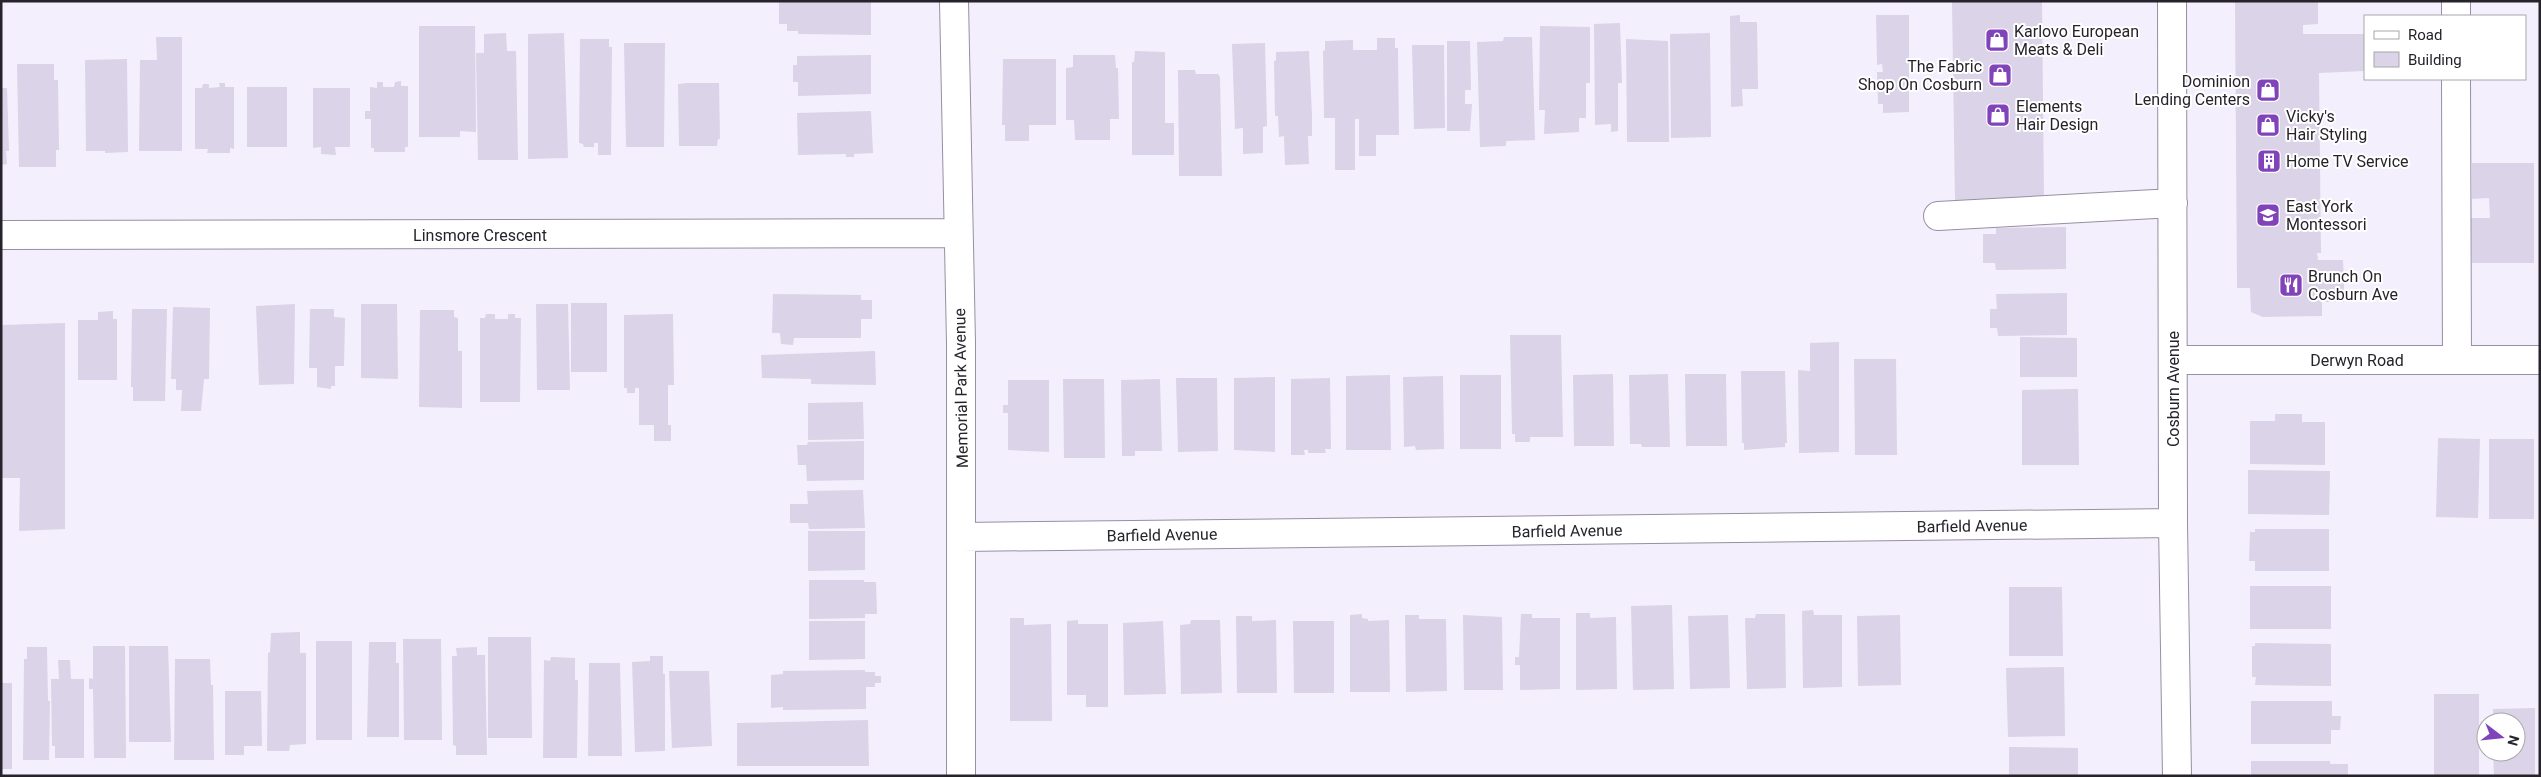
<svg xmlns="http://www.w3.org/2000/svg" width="2541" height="777" viewBox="0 0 2541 777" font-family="Roboto,sans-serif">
  <rect width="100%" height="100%" fill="#f4effc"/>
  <path fill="#dbd3e7" d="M779 1H871V35L798 34V31H787V24H779Z
    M1952 1H2042L2044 201 1955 202Z
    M2235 1H2318V24L2303 25V34H2365V71L2319 73 2321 253H2317L2318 260H2343L2344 281V302H2322V316L2263 317 2251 312 2250 288H2237Z
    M1740 15V22H1757L1758 89H1742L1743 106 1731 107 1730 16Z
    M1876 15H1909V112L1883 113V104H1878L1877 72H1883L1882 64 1877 65Z
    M1620 23 1622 83H1618V131L1611 132V124L1595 125 1594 24Z
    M419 26H475L476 132 460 131V137H419Z
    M1540 26 1590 27V83H1586V118H1579V132L1544 134 1545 110H1539Z
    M506 33 507 51H516L518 160H478L476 53H484V34Z
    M564 33 568 158 528 159V34Z
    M1710 33 1711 137 1671 138 1670 34Z
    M156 37H182V151H139L140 60H157Z
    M1504 37H1532L1535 140 1506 141V146L1480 147 1477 42 1503 41Z
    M1377 38H1395V48H1398L1399 135H1376V156H1359V119H1355V170H1335V118H1324L1323 51 1325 50V41L1353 40V50H1377Z
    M580 39H609V47H612L611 155H598V143H594V147H584L583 144 579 143Z
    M1626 39 1668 41 1669 142H1627Z
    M1447 41H1470L1471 90H1465V104H1472L1470 131H1447Z
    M624 43H665L664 147H626Z
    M1265 43 1267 126 1263 127V153L1243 154V128L1235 129 1232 44Z
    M1412 45H1444L1445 128 1414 129Z
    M1135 51 1165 52V123H1174V155H1132V62H1134Z
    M1309 51 1312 115V136H1308L1309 164 1285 165 1284 136 1279 137 1278 116H1275L1274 61 1276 60V52Z
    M871 55V94L798 96V82H793V65H797V56Z
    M1073 55H1115L1116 68H1118L1119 119H1110V140H1075L1074 120H1066V68L1073 67Z
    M127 59 128 152 105 153V151H86L85 60Z
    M1003 59H1056V125H1029V141H1005V125H1002Z
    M17 64H54V80H58L59 150H56V167H19Z
    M1178 70H1195L1196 74H1218L1220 77 1222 176H1179Z
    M401 81V86H408V147H405V152H374V148H371V119H365V111H370V87L377 88V82H383V87H394L395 82Z
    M219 83H225V87H234V149L230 148V153H207L208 149H195V88H202L203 84H209V88L220 87Z
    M687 83H719L720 139H718L717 146H679L678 84Z
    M247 87H287V147H247Z
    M1 88H7L9 151H6L7 164 1 165Z
    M313 88H350V147H335L336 155 321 154V147L313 148Z
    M871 111 873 153 854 154V157H846V154L798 155 797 113Z
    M2472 163H2534V263H2472L2471 218H2490L2489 198 2472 199Z
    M2066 227V269L1996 270 1995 263H1983V234H1996V228Z
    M2067 293V335L1998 336 1997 328H1990V309H1997L1996 294Z
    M773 294 861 295V300H872V319H861V338H794L793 345 781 344 780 333H772Z
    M571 303H607V372H571Z
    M295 304 294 384 259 385 256 306Z
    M361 304H397L398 379 361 378Z
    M536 304H568L570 390H537Z
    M173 307 210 308 209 379H204L201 411H181L182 390H176V379H171Z
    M132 309H167L165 401H133V387H131Z
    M310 309H334V317L345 318 344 366H335V386H331V389L317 387V368H309Z
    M420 310H454V317L458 318V351H462V408L419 407Z
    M113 311V319H117V380H78V320H98V312Z
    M486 314H495V319H508V314H515V318H521L520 402H480V318H485Z
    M673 314 674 385H668V425H671V441H654V425H639V388H635V393H627V388H624V315Z
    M65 323V529L19 531 20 478H1V325Z
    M1510 335H1561L1563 437H1530V442H1515V434H1512Z
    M2020 337 2077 338V377H2020Z
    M1839 342V452L1799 453 1798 370 1810 371V343Z
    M875 351 876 385 811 384V379L762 378 761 355Z
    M1854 359H1896L1897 455H1855Z
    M1741 371H1785L1787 443H1785V447L1744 450V443H1742Z
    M1613 374 1614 446H1574L1573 375Z
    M1668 374 1670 447H1642L1641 444H1630L1629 375Z
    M1685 374H1726L1727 446H1686Z
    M1390 375 1391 450H1346V376Z
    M1460 375H1501V449H1460Z
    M1443 376 1444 449 1416 450 1415 446 1404 447 1403 377Z
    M1275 377V452L1234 450V378Z
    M1176 378H1217L1218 451 1178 452Z
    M1330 378 1331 449H1325L1326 453H1308V450H1304L1305 455H1291V379Z
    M1063 379H1104L1105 458H1064Z
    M1160 379 1162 451H1135V456H1122L1121 380Z
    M1008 380H1049V452L1008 450V413H1003V405H1008Z
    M2078 389 2079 465H2022V390Z
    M863 402 864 439 808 440V403Z
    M2275 414H2302V422H2325V465L2250 464V421H2275Z
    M2438 438 2480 439 2478 518 2436 517Z
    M2489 439H2534V519H2489Z
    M864 441V480L807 481 806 465H798L797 445H807L808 442Z
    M2248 470 2330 471 2329 515 2248 514Z
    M863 490 865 528 809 529 808 523H790V504H808L807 491Z
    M2255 529H2329V571H2255V561H2249L2250 532H2255Z
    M808 531H865V570L808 571Z
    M809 580H864V582H876L877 614H865V618L809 619Z
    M2250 586H2331V629H2250Z
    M2009 587H2062L2063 656H2009Z
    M1672 605 1674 689 1633 690 1631 606Z
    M1813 610 1814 615H1842V687L1803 688 1802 611Z
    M1576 613H1590V618L1616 617 1617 689 1576 690Z
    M1362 614V618L1368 619V621L1389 620 1390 692H1350V615Z
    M1521 614H1532V618H1560V689L1520 690V665H1515V657H1519Z
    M1756 614H1785L1786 688 1747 689 1745 618H1755Z
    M1405 615H1419V619H1446L1447 691 1406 692Z
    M1463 615 1502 617 1503 690H1464Z
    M1728 615 1730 688 1690 689 1688 616Z
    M1900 615 1901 685 1858 686 1857 616Z
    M1236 616H1252V621L1276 620 1277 693H1237Z
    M1010 618H1024V625L1051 624 1052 721H1010Z
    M1078 620V624H1108V707H1086V695H1067V621Z
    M1191 620H1220L1222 693 1181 694 1180 625 1190 624Z
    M809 621H865V659L809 660Z
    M1163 621 1166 694 1124 695 1123 623Z
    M1293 621H1334V693H1294Z
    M300 632V653H306V744L290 745 289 751H267L268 653 270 652 271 633Z
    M488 637H531L532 738H488Z
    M403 639H441L442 740H404Z
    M316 641H352V740H316Z
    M369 642H396V663H399V737H367Z
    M2255 643 2331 644V686L2255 685 2256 677H2252V646H2255Z
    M93 646H125L126 758H94L93 689H89V678L93 679Z
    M129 646H168L171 742H129Z
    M27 647H47L48 701H50L49 760H23L24 659H27Z
    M477 647V655H485L487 755H456V746L453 745 452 656H457L456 648Z
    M650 656H663V674H665V751L635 752 632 662 650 661Z
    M551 657 575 658V680H578L577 758H543L544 660 550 661Z
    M175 659H210L211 685H213L214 760H174Z
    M58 660H70L71 679H84V758H55V746H52L51 679H59Z
    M589 663H620L622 756H588Z
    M2064 667 2065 736 2008 737 2006 668Z
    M865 670V672H875V676H881V683H875V687H866V709L783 710V707L771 708V675L783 674V671Z
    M669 671H709L712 746 672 748Z
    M1 683H12V769H1Z
    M225 691H261L262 746H244V755H225Z
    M2434 694H2479V776H2434Z
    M2251 701H2332V716H2341L2340 730H2331V744H2251Z
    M2535 708V776H2494L2493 752H2516V722H2493V709Z
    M868 720 869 766H737V723Z
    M2009 747 2078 748V776H2009Z
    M2251 761H2330V764H2348V776H2251Z"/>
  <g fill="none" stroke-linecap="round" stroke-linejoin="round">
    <g stroke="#978fa2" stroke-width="30">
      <path id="minor" d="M954 1 961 343V776
        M2172 1 2173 523 2177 776
        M2456 1V16
        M2456 79 2457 360
        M1938 216 2173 203
        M1 235 958 233
        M2174 360H2540
        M962 537 2173 523"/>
    </g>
    <use href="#minor" stroke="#fff" stroke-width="28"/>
  </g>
  <defs>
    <g id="shop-square" transform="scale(1.25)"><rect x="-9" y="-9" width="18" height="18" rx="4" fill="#8043b9" stroke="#fff"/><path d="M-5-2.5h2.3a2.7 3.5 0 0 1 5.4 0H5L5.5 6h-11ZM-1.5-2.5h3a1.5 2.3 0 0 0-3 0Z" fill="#fff"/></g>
    <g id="building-square" transform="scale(1.25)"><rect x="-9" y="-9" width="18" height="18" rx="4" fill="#8043b9" stroke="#fff"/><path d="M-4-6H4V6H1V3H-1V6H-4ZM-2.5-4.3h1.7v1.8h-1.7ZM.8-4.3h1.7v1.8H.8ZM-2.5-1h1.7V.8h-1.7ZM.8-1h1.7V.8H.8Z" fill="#fff"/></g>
    <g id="school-square" transform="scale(1.25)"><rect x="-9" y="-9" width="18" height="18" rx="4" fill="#8043b9" stroke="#fff"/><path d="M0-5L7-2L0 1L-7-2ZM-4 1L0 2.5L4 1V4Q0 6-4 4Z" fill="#fff"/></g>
    <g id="restaurant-square" transform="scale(1.25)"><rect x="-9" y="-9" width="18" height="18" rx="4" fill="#8043b9" stroke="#fff"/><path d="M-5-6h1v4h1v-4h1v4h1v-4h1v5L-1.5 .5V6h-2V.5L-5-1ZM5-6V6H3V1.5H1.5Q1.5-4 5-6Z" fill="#fff"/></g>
  </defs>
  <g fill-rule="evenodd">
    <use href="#shop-square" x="1997" y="40"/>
    <use href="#shop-square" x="2000" y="75"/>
    <use href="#shop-square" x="2268" y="90"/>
    <use href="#shop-square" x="1998" y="115"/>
    <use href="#shop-square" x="2268" y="125"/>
    <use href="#building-square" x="2269" y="161"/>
    <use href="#school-square" x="2268" y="215"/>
    <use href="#restaurant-square" x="2291" y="285"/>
  </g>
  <g text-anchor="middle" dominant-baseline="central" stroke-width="4" stroke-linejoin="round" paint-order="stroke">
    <g font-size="16" fill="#26232a" stroke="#fff" text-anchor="start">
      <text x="2014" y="31">Karlovo European<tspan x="2014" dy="18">Meats &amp; Deli</tspan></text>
      <text x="1982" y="66" text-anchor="end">The Fabric<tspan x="1982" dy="18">Shop On Cosburn</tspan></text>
      <text x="2250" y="81" text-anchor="end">Dominion<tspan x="2250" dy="18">Lending Centers</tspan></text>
      <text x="2016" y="106">Elements<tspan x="2016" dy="18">Hair Design</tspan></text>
      <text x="2286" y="116">Vicky's<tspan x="2286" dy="18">Hair Styling</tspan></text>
      <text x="2286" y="161">Home TV Service</text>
      <text x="2286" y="206">East York<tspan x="2286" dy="18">Montessori</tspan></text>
      <text x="2308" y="276">Brunch On<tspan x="2308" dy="18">Cosburn Ave</tspan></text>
    </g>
    <g font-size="16" fill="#26232a" stroke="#fff">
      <text x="480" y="235">Linsmore Crescent</text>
      <text x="2357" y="360">Derwyn Road</text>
      <text transform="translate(961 388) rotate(-91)">Memorial Park Avenue</text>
      <text transform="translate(2173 389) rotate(-90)">Cosburn Avenue</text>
      <text transform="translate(1972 526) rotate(-1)">Barfield Avenue</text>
      <text transform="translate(1567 531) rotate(-1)">Barfield Avenue</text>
      <text transform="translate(1162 535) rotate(-1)">Barfield Avenue</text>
    </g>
  </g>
  <rect width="2541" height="777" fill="none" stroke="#26232a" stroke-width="5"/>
  <rect x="2364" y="15" width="162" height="65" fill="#ffffff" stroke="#a8a7aa"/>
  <rect x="2374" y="31" width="25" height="8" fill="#ffffff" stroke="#a8a7aa"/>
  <text x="2408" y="40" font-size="15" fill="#26232a">Road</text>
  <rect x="2374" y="52" width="25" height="15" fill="#dbd3e7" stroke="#a8a7aa"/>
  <text x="2408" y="65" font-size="15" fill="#26232a">Building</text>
  <g transform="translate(2501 737) rotate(106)"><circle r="24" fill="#ffffff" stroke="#a8a7aa"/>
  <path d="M0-4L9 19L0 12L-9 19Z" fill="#8043b9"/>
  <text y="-8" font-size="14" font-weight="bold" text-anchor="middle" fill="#26232a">N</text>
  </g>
</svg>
